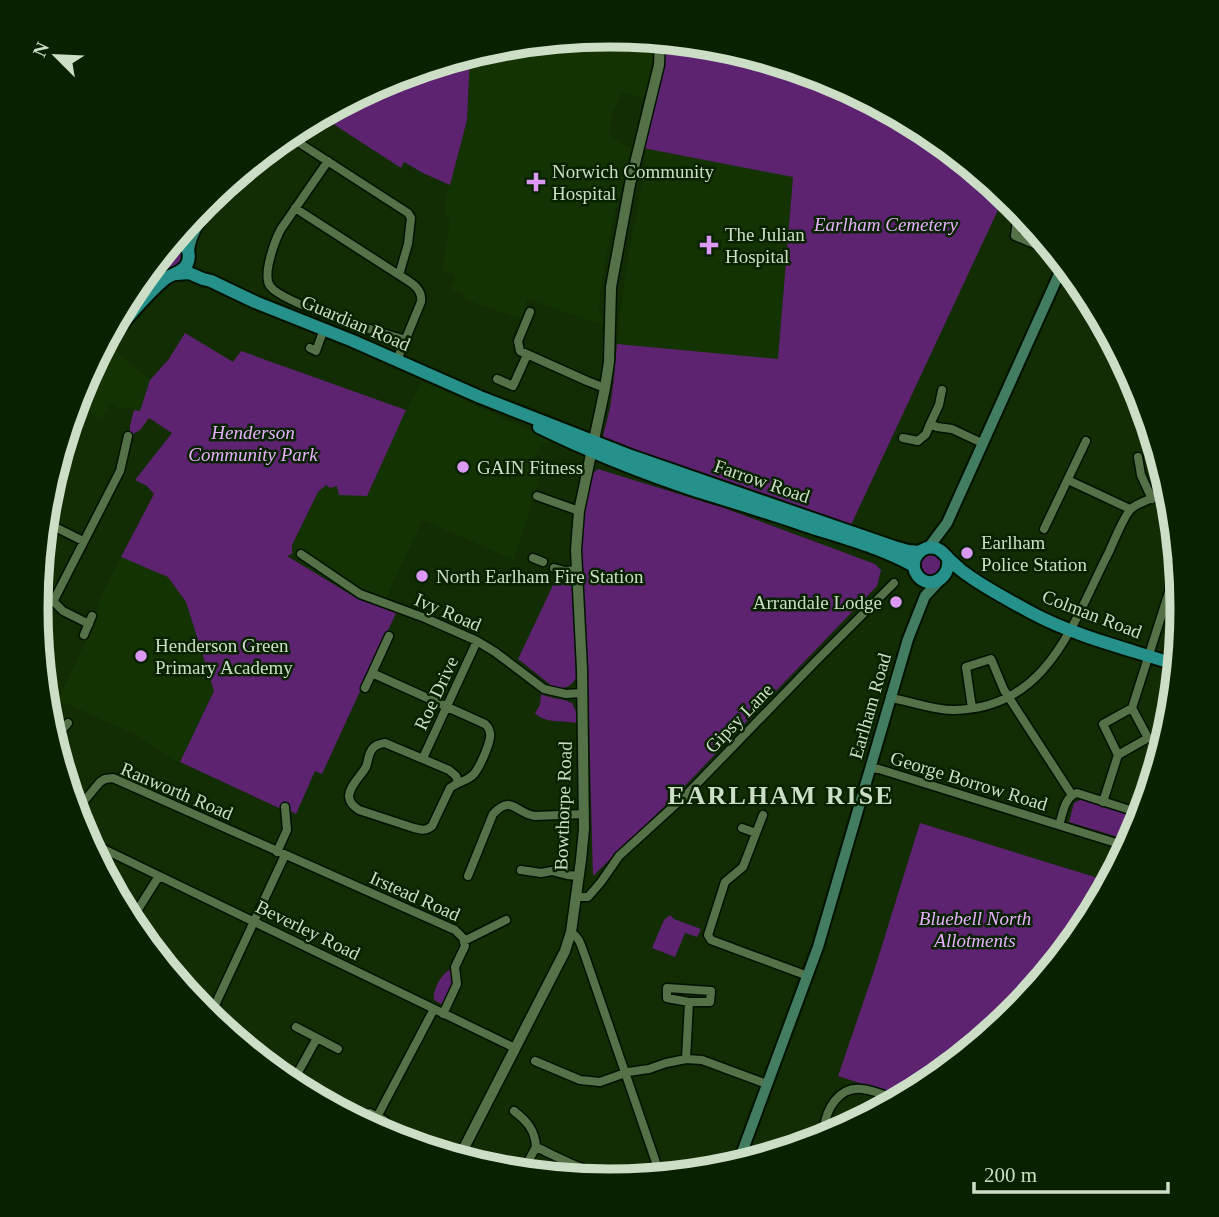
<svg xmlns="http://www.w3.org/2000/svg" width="1219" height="1217" viewBox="0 0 1219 1217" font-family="'Times New Roman',serif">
  <rect width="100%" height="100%" fill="#122c04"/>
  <path fill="#143303" d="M610 35 654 52 652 68 643 98 622 93 613 111 609 135 631 149 613 221 600 293 599 313 608 326 584 319 527 299 523 320 464 299 465 295 450 289 455 278 451 273 442 270 448 236 449 218 444 212 450 179 467 120 470 55 498 46Z
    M643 148 793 177 778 360 617 344 627 261 645 170Z
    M115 350 150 380 140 411 130 408H118L111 403 100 419 76 404 105 361Z
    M422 381 556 442 542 443 534 457 545 461 514 560 423 520 385 599 362 588 303 552 292 554V545L318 492 407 410Z
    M121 557 168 577 186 602 214 691 180 762 168 756 134 734 58 700 95 621 100 599Z"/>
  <path fill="#5d2371" d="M664 40 722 46 829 79 928 132 1005 195 851 525 618 444 608 441 603 436 610 408 614 378 617 344 778 359 793 177 643 148 662 73Z
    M470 55 467 120 450 185 423 173 404 162 401 168 321 116 390 79Z
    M172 241 180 245 184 256 180 266C170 271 163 273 155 262Z
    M185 333 233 362 241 351 406 410 367 496 339 495 337 486 330 488 326 485 318 492 292 545V554L287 556 358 599 396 613 322 774 315 771 296 814 283 807 279 808 180 762 214 691 186 602 168 577 121 557 154 494 147 486 135 480 172 433 149 418 140 430 133 434 130 432V425L134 410 140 411 150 380 169 359Z
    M598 469 724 508 875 564 881 570 877 586 674 797 593 876 588 690 581 559 583 509 591 475Z
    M920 565a11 11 0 1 1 22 0a11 11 0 1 1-22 0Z
    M556 579 572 586 576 678C570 688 563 690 552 686L518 659Z
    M541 694C551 699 562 698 572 703L576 712 577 723C563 720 545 724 535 713L540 705Z
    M1082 799 1133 814 1137 822 1131 841 1069 822 1074 803Z
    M920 823 1111 882 1086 927 1015 1014 928 1086 905 1098 838 1076 875 968Z
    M670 915 674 919 701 929 697 937 685 933 675 957 652 948 664 920Z
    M449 970 451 971C456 985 449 992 443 1005L434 1000C432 991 441 975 449 970Z"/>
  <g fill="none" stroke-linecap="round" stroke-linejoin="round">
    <g stroke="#021200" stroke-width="11">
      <path id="minor" d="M287 135 408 213 411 218 408 244 399 275C410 282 423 288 421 302L397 360
        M328 161 281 229C275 240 262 275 270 286 283 304 381 333 406 340
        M295 208 399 275
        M1022 212 1017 220 1015 236 1056 253
        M530 312 518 341 520 351 587 381 605 388
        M310 348 316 351 324 329
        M497 379 513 386 527 355
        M942 390 939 405 930 424 937 427 952 429 982 443
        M903 438 918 441 926 434 930 424
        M1138 457 1141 475 1152 499
        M1068 480 1130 509
        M537 496 579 511
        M45 522 83 541
        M1044 529 1086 441
        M301 554 360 594 425 618 477 641 495 652 544 689 566 694 582 693
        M533 558 543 562
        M554 568 565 571 578 570
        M89 624 63 611 54 602 55 598 120 471 128 436
        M84 635 92 616
        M389 636 372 673 485 724C488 727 489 728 490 733 492 741 479 768 474 774 468 781 457 782 450 788L432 826C426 831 422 830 414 828L359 810C354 806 350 804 349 797 349 786 361 776 366 767 368 762 368 756 371 751 374 745 379 744 385 743L449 770 456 776 458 782
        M365 688 372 673
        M890 698C912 701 931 710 954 710 1048 709 1073 622 1109 552 1113 543 1125 514 1131 509 1138 502 1161 495 1170 492
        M972 708 966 667 991 659 1004 690 1072 795
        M1132 708 1176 570
        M52 720 63 729
        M53 740 68 723
        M423 758 477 641
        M870 768 879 769 1129 847
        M1103 802 1118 755 1148 738 1132 708 1103 724 1118 755
        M75 812 100 782 105 779 113 778 455 930 463 938 465 946 455 967 457 984 443 1014
        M763 815 743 867 725 882 708 935 711 940 808 976
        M1059 825C1063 814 1064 797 1077 793L1130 810C1137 821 1129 835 1125 846
        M742 828 756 833
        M87 841 515 1048
        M277 852 287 830 285 807
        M521 870 541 873 552 871 567 875 579 876
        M468 876 493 814C512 794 515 813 535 816L584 814
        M576 897H588L601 882 619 856 686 795 817 660 894 583
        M130 922 159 876
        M571 932C580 938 581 946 585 956L661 1177
        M464 941 506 920
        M667 988 711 991 710 1002H689L667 998Z
        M209 1018 285 855
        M296 1027 338 1049
        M242 1045 246 1037
        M686 1059 689 1002
        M535 1061 580 1080 600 1082 628 1072 649 1069 666 1063 686 1059 702 1060 767 1084
        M291 1085 317 1038
        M514 1111C527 1121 535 1130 536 1147 579 1167 611 1188 659 1168
        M370 1113 384 1120
        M377 1117 434 1009
        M832 1132 824 1129C826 1109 839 1086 862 1089 875 1090 888 1097 900 1101
        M529 1160 536 1147"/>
    </g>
    <g stroke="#021200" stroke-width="13">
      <path id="tertiary" d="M458 1159 463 1150 565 951 571 932 581 860 584 829 582 669 576 550 579 511 605 388 609 362 611 287 630 184 659 65 660 40"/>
    </g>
    <g stroke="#021200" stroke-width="14">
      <path id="secondary" d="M929 547 947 523 1064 263
        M737 1166 818 947 908 639 925 596 940 580"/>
    </g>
    <g stroke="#021200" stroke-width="16">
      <path id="primary" d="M188 250C191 227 209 207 222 188"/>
    </g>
    <g stroke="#021200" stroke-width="16">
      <path id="trunk" d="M177 274 189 273 203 279 211 281 255 302 353 341 480 397 631 456 894 547 908 551 920 552
        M142 297 151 280V267
        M102 348C122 325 141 299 165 279 172 273 182 274 187 264 192 253 186 243 176 238
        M539 427C590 452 643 473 697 491 733 502 769 513 804 525 840 537 880 547 914 566
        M948 559C951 581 924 592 915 571 910 559 921 545 935 548 943 550 945 556 951 561 957 567 964 573 972 578 991 591 1012 602 1032 613 1077 637 1129 649 1177 665"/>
    </g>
    <use href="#minor" stroke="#547148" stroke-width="8"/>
    <use href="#tertiary" stroke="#547148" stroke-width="10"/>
    <use href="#secondary" stroke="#437d61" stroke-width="10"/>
    <use href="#primary" stroke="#32897a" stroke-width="12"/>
    <use href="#trunk" stroke="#26918a" stroke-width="12"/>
  </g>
  <g fill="#dc99f4" stroke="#082200" stroke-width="2.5">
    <path d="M532.5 171.5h7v7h7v7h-7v7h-7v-7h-7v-7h7z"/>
    <path d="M705.5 234.5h7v7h7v7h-7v7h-7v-7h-7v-7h7z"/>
    <circle cx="463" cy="467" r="7"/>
    <circle cx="967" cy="553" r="7"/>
    <circle cx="422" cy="576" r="7"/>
    <circle cx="896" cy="602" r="7"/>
    <circle cx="141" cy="656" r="7"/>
  </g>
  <g text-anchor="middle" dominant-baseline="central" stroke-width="5" stroke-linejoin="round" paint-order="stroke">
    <g font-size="19" fill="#cddec7" stroke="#082200" text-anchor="start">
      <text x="552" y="171">Norwich Community<tspan x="552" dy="22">Hospital</tspan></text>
      <text x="725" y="234">The Julian<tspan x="725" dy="22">Hospital</tspan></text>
      <text x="477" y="467">GAIN Fitness</text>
      <text x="981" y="542">Earlham<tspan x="981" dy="22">Police Station</tspan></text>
      <text x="436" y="576">North Earlham Fire Station</text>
      <text x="882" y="602" text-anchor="end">Arrandale Lodge</text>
      <text x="155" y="645">Henderson Green<tspan x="155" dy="22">Primary Academy</tspan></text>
    </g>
    <g font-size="19" font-style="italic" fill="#e8b0fc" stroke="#082200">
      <text x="886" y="224">Earlham Cemetery</text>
      <text x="253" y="432">Henderson<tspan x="253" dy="22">Community Park</tspan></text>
      <text x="975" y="918">Bluebell North<tspan x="975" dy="22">Allotments</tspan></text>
    </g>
    <g font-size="19" fill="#cddec7" stroke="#082200">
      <text transform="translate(356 323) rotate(23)">Guardian Road</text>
      <text transform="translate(762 481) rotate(19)">Farrow Road</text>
      <text transform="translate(448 612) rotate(23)">Ivy Road</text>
      <text transform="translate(1092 614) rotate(21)">Colman Road</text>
      <text transform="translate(436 693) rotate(-65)">Roe Drive</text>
      <text transform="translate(870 706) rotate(-74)">Earlham Road</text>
      <text transform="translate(739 718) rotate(-46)">Gipsy Lane</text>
      <text transform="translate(969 781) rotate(17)">George Borrow Road</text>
      <text transform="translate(177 791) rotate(23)">Ranworth Road</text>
      <text transform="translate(563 806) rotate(-88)">Bowthorpe Road</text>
      <text transform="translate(415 896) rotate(24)">Irstead Road</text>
      <text transform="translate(308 930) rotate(26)">Beverley Road</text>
    </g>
    <g font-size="26" font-weight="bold" letter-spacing="2" fill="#cddec7" stroke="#082200">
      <text x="781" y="795">EARLHAM RISE</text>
    </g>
  </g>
  <path d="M0 0H1219V1217H0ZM48 608a561 561 0 1 1 1122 0a561 561 0 1 1-1122 0Z" fill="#082200" fill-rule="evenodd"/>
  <path fill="none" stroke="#cddec7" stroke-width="9" d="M48 608a561 561 0 1 1 1122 0a561 561 0 1 1-1122 0Z"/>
  <g transform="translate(56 56) rotate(294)" stroke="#082200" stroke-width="5" paint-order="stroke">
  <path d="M0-5L12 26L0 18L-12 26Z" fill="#cddec7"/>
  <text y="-10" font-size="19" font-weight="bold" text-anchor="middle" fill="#cddec7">N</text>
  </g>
  <path d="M974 1182v10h194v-10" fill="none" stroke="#cddec7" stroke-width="3.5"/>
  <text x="984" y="1182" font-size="21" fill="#cddec7" stroke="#082200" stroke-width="5" paint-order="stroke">200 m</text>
</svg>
